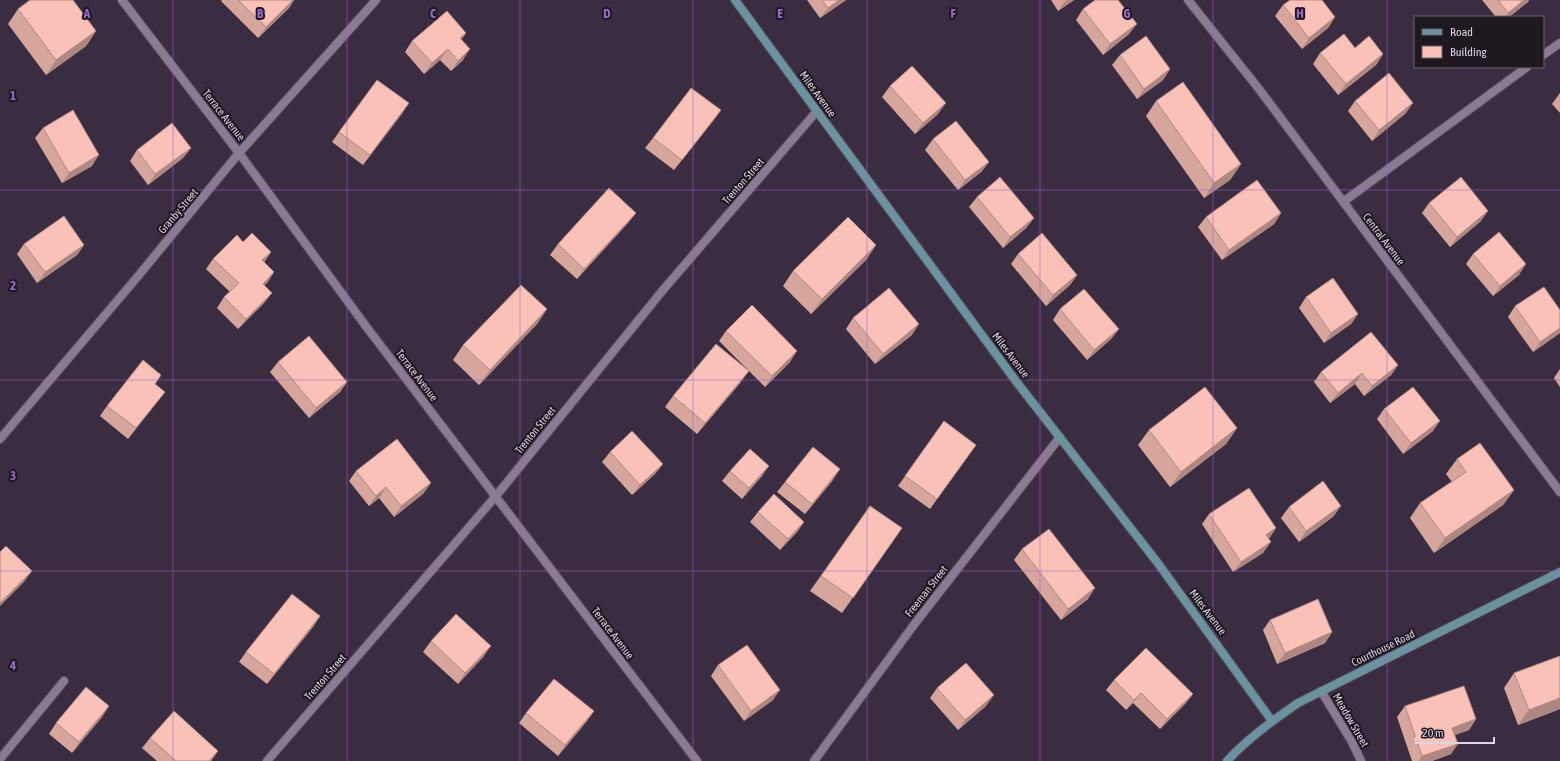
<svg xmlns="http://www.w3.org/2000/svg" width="1560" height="761" viewBox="0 0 1560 761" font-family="'Asap Condensed',sans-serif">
  <rect width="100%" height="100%" fill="#3a2d41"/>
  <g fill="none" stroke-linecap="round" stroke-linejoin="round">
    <g stroke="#564b5b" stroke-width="10">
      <path id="lane" d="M1543 55 1560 43
        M1343 202 1527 67
        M0 759 64 681"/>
    </g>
    <g stroke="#564b5b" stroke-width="10">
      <path id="street" d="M122 0 239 153 365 325 697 761
        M1188 0 1259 89 1560 492
        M0 439 139 275 239 153 376 0
        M1321 691 1352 742 1361 761
        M267 761 496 496 663 290 817 111
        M814 761 913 626 1060 437"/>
    </g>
    <g stroke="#564b5b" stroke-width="10">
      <path id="secondary" d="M735 0 1015 380 1157 562 1272 721
        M1227 761C1248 738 1273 720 1298 703L1560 572"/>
    </g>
    <use href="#lane" stroke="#897b91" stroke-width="8"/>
    <use href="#street" stroke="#897b91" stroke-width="8"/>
    <use href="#secondary" stroke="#6b939f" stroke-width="8"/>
  </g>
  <path fill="#d6a69d" d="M222 0H294L289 8 258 38 221 1Z
    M807 0H846L820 18Z
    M1051 0H1074L1058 11Z
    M1482 0H1529L1528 2 1509 17H1496Z
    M1283 5 1335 17 1328 28 1302 49 1275 16Z
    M18 9 96 31 86 46 46 75 8 24Z
    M1083 9 1129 34 1103 55 1076 20Z
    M466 33 461 40 463 60 451 71 440 60 424 74 405 52 412 41Z
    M1355 48 1383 54 1376 65 1338 95 1313 64 1320 53Z
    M1120 55 1170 69 1163 80 1137 99 1112 65Z
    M890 86 938 114 915 134 882 97Z
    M1560 93V113L1552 104Z
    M1156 101 1241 164 1230 180 1204 198 1146 116Z
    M1355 101 1406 113 1372 141 1348 111Z
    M409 103 363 165 332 142 339 132Z
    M721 110 713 121 674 170 645 148 653 138Z
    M43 128 92 166 62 183 35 138Z
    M933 139 989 162 981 172 958 190 925 150Z
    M191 148 183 158 148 185 130 161 137 150Z
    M977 197 1034 218 1026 228 1003 248 969 207Z
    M1429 203 1481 221 1450 247 1422 213Z
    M636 213 628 223 577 279 550 255 558 244Z
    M1281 213 1274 224 1222 260 1198 227 1206 217Z
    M243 242 271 252 264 262 274 272 267 283 264 285 272 293 264 303 238 329 217 308 224 297 230 292 206 269 213 259Z
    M24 244 84 245 77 255 37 283 17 254Z
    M876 245 866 260 811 314 783 286 793 271Z
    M1018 254 1077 275 1070 285 1046 306 1011 264Z
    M1473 254 1519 275 1493 296 1466 264Z
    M1306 297 1358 314 1351 324 1324 343 1299 308Z
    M1515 306 1560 310V333L1533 352 1508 317Z
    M547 309 537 324 479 385 453 360 463 345Z
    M1060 309 1119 329 1111 339 1087 360 1053 320Z
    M853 318 912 335 875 364 846 329Z
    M726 331 790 362 765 387 719 341Z
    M278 362 347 382 340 392 309 418 270 372Z
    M1398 365 1391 375 1364 396 1355 384 1330 403 1314 382 1321 372Z
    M1560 369V387L1554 378Z
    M161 375 155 384 165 392 157 402 128 439 100 416 107 406Z
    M741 382 697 434 665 407 673 396Z
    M1384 409 1433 431 1403 454 1377 419Z
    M944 421 976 445 930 509 898 486Z
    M1237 428 1226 444 1170 487 1138 445 1149 430Z
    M610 452 663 464 655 474 632 495 602 462Z
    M1457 459 1514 490 1503 505 1434 553 1410 518 1420 503 1452 482 1446 474Z
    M356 471 424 493 394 517 379 498 369 506 349 481Z
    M730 471 762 476 742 499 722 481Z
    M833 480 805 514 777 492 785 482Z
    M870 506 902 528 842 613 810 591Z
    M1289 507 1334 516 1299 542 1281 518Z
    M758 512 804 522 797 532 780 550 750 522Z
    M1209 514 1268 539 1263 553 1233 572 1202 524Z
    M1022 549 1088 599 1061 620 1014 560Z
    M320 616 313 627 267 684 239 662 246 652Z
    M1270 620 1332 632 1325 643 1277 664 1263 630Z
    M431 641 484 656 458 684 423 652Z
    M1560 656V709L1518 725 1504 688 1514 673Z
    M718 665 773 700 744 721 711 676Z
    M1114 680 1193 694 1185 704 1160 729 1133 703 1126 710 1106 690Z
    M937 688 986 706 958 730 930 698Z
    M109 706 102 717 72 753 49 734 56 723Z
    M1405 706 1476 719 1469 730 1455 735 1451 754 1432 761H1412L1397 717Z
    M594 711 587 721 558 756 519 723 526 713Z
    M150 738 218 751 211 761H157L142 748Z"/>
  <path fill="#ae8780" d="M293 0H294L289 8 258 38 266 27Z
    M839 0H846L820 18 828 8Z
    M1066 0H1074L1058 11Z
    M1524 0H1529L1528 2 1509 17H1505L1508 13Z
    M1335 17 1328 28 1302 49 1309 38Z
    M1137 24 1129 34 1103 55 1110 44Z
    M96 31 86 46 46 75 56 60Z
    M466 33 459 43 460 38Z
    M448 49 440 60 424 74 432 63Z
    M470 49 463 60 451 71 458 61Z
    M1383 54 1376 65 1338 95 1346 84Z
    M1170 69 1163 80 1137 99 1144 89Z
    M409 103 402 114 363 165 370 155Z
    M946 103 938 114 915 134 923 123Z
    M1413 103 1406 113 1372 141 1379 130Z
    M721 110 713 121 674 170 682 160Z
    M191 148 183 158 148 185 155 174Z
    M99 155 92 166 62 183 69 173Z
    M989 162 981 172 958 190 965 180Z
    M1241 164 1230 180 1204 198 1214 183Z
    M1488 211 1481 221 1450 247 1457 237Z
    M636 213 628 223 577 279 584 269Z
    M1281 213 1274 224 1222 260 1229 250Z
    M1034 218 1026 228 1003 248 1010 237Z
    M84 245 77 255 37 283 45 272Z
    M876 245 866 260 811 314 822 299Z
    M271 252 264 263 262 260Z
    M1526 264 1519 275 1493 296 1500 286Z
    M274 272 267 283 255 294 263 284Z
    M1077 275 1070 285 1046 306 1053 295Z
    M272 293 264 303 238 329 246 319Z
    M547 309 537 324 479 385 490 370Z
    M1358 314 1351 324 1324 343 1331 333Z
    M919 324 912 335 875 364 883 354Z
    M1560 328V333L1533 352 1540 342Z
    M1119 329 1111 339 1087 360 1094 350Z
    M797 351 790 362 765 387 772 376Z
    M1398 365 1391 375 1364 396 1372 386Z
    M749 371 741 382 697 434 705 423Z
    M1362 373 1355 384 1330 403 1338 393Z
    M347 382 340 392 309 418 316 408Z
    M165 392 157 402 128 439 136 428Z
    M1440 421 1433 431 1403 454 1411 443Z
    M1237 428 1226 444 1170 487 1181 472Z
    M663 464 655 474 632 495 640 485Z
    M769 466 762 476 742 499 749 488Z
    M840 469 833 480 805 514 812 504Z
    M431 483 424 493 394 517 401 506Z
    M386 487 379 498 369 506 376 496Z
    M1514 490 1503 505 1434 553 1445 538Z
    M1341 506 1334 516 1299 542 1306 531Z
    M804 522 797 532 780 550 788 539Z
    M1276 528 1269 539 1258 546 1266 535Z
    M1271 542 1263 553 1233 572 1241 562Z
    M32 571 24 582 0 606V603Z
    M1095 588 1088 599 1061 620 1068 609Z
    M320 616 313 627 267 684 274 674Z
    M1332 632 1325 643 1277 664 1285 653Z
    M491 646 484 656 458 684 465 673Z
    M780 690 773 700 744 721 751 711Z
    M1141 693 1133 703 1126 710 1134 700Z
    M1193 694 1185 704 1160 729 1167 719Z
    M994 695 986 706 958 730 965 720Z
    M1560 698V709L1518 725 1529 710Z
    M109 706 102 717 72 753 79 742Z
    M594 711 587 721 558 756 565 745Z
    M1476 719 1469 730 1445 738 1452 728Z
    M1458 744 1451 754 1432 761H1419L1422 756Z
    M218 751 211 761H209Z"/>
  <path fill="#f9c1b7" stroke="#ae8780" d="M30 0H73L96 31 56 60 18 9Z
    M238 0H293L266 27Z
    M822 0H839L828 8Z
    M1095 0H1118L1137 24 1110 44 1083 9Z
    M1290 0H1322L1335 17 1309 38 1283 5Z
    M1498 0H1524L1508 13Z
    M447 11 466 33 460 38 470 49 458 61 448 49 432 63 412 41Z
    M1344 34 1355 48 1369 36 1383 54 1346 84 1320 53Z
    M1146 36 1170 69 1144 89 1120 55Z
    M912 66 946 103 923 123 890 86Z
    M1389 73 1413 103 1379 130 1355 101Z
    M377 80 409 103 370 155 339 132Z
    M1183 82 1241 164 1214 183 1156 101Z
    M691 88 721 110 682 160 653 138Z
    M73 110 99 155 69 173 43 128Z
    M956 121 989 162 965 180 933 139Z
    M172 123 191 148 155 174 137 150Z
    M1000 177 1034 218 1010 237 977 197Z
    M1461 177 1488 211 1457 237 1429 203Z
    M1257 180 1281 213 1229 250 1206 217Z
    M609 188 636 213 584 269 558 244Z
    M64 216 84 245 45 272 24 244Z
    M848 217 876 245 822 299 793 271Z
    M1499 232 1526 264 1500 286 1473 254Z
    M252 233 271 252 262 260 274 272 263 284 272 293 246 319 224 297 239 283 213 259 237 235 243 242Z
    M1042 233 1077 275 1053 295 1018 254Z
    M1333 278 1358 314 1331 333 1306 297Z
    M521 285 547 309 490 370 463 345Z
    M1544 287 1560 310V328L1540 342 1515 306Z
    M889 288 919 324 883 354 853 318Z
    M1084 289 1119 329 1094 350 1060 309Z
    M752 305 797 351 772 376 726 331Z
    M1371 332 1398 365 1372 386 1362 373 1338 393 1321 372Z
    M309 336 347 382 316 408 278 362Z
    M716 344 749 371 705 423 673 396Z
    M143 360 161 375 155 384 165 392 136 428 107 406Z
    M1205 387 1237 428 1181 472 1149 430Z
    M1413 387 1440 421 1411 443 1384 409Z
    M944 421 976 445 937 499 905 476Z
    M632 431 663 464 640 485 610 452Z
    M397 439 431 483 401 506 386 487 376 496 356 471Z
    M1480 443 1514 490 1445 538 1420 503 1466 472 1457 459Z
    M813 447 840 469 812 504 785 482Z
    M750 449 769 466 749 488 730 471Z
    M1323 481 1341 506 1306 531 1289 507Z
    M1249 488 1276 528 1266 535 1271 542 1241 562 1209 514Z
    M774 494 804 522 788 539 758 512Z
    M870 506 902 528 853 598 821 576Z
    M1049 529 1095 588 1068 609 1022 549Z
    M6 546 32 571 0 603V552Z
    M292 594 320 616 274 674 246 652Z
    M1318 599 1332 632 1285 653 1270 620Z
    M456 614 491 646 465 673 431 641Z
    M747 645 780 690 751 711 718 665Z
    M1146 648 1193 694 1167 719 1141 693 1134 700 1114 680Z
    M1560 656V698L1529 710 1514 673Z
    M966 663 994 695 965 720 937 688Z
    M554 679 594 711 565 745 526 713Z
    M1464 686 1476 719 1452 728 1458 744 1422 756 1405 706Z
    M86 687 109 706 79 742 56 723Z
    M174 711 218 751 209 761H176L150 738Z"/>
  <path fill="none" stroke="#9d67cb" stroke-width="1" stroke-opacity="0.55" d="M173 0V761M347 0V761M520 0V761M693 0V761M867 0V761M1040 0V761M1213 0V761M1387 0V761M0 190H1560M0 380H1560M0 571H1560"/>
  <g text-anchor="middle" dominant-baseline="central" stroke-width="4" stroke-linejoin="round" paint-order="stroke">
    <g font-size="11" fill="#ddd5e1" stroke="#1e1821">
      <text transform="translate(818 94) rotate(54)">Miles Avenue</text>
      <text transform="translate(224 115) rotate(52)">Terrace Avenue</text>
      <text transform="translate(743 181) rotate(-49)">Trenton Street</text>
      <text transform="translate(178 211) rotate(-50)">Granby Street</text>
      <text transform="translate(1384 239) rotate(53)">Central Avenue</text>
      <text transform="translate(1011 355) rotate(53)">Miles Avenue</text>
      <text transform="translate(417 375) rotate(53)">Terrace Avenue</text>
      <text transform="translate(535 430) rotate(-51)">Trenton Street</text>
      <text transform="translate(926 591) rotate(-52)">Freeman Street</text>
      <text transform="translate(1208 612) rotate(53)">Miles Avenue</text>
      <text transform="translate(613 633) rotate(53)">Terrace Avenue</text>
      <text transform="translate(1383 648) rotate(-26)">Courthouse Road</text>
      <text transform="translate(325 677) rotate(-49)">Trenton Street</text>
      <text transform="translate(1351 720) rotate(60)">Meadow Street</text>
    </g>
  </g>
  <g font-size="13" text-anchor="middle" font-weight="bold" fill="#9d67cb" stroke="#1e1821" stroke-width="4" stroke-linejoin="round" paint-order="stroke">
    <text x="87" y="18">A</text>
    <text x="260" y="18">B</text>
    <text x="433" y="18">C</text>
    <text x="607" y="18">D</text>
    <text x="780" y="18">E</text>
    <text x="953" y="18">F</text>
    <text x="1127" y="18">G</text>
    <text x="1300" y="18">H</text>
    <text x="13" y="100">1</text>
    <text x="13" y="290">2</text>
    <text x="13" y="480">3</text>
    <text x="13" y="670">4</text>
  </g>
  <rect x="1414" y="16" width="130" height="52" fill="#1e1821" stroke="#6a646e"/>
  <rect x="1422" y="29" width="20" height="6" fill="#6b939f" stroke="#6a646e"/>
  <text x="1450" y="36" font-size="12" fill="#ddd5e1">Road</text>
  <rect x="1422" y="46" width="20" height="12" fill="#f9c1b7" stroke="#6a646e"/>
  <text x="1450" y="56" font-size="12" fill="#ddd5e1">Building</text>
  <path d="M1416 737v6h78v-6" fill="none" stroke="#ddd5e1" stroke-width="2"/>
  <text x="1422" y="737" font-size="12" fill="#ddd5e1" stroke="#1e1821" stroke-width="3" paint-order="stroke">20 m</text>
</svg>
